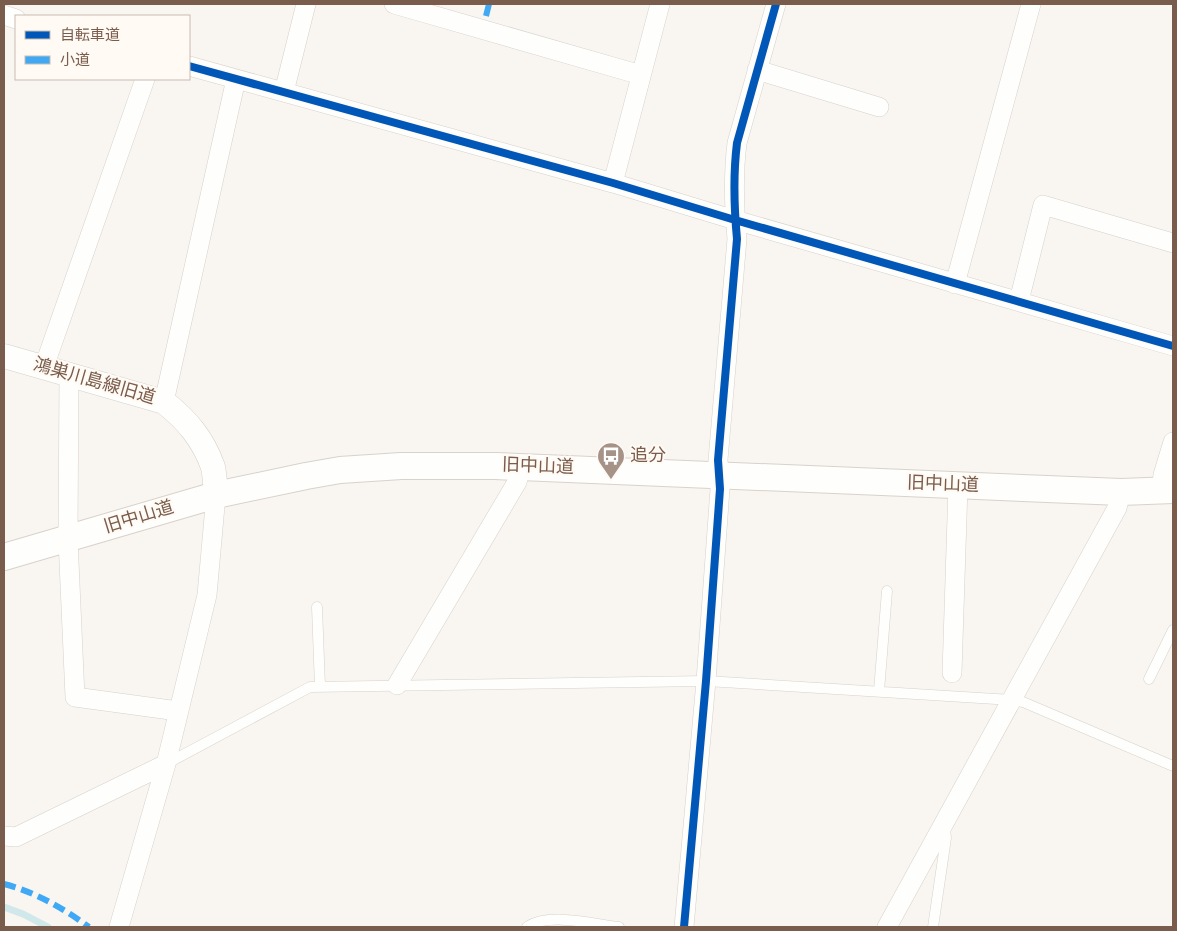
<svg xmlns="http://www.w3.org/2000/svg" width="1177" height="931" viewBox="0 0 1177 931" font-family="Overpass,'Noto Sans JP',sans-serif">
  <rect width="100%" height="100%" fill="#f9f5f0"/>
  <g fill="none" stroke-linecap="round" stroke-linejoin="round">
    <path stroke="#d0e8ea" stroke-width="7" d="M4 907 23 914 48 927"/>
    <g stroke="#d7d1cb" stroke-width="11">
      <path id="service" d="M317 607 320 687
        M1149 679 1173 630
        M879 691 887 591
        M166 764 310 687 706 681 1012 700 1023 702 1173 766
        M527 927C549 912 593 924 619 927
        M933 927 946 838 945 829"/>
    </g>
    <g stroke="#d7d1cb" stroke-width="20">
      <path id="minor" d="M394 4 641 75
        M4 15 16 19
        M189 66 613 183 735 220 1173 346
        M757 70 879 107
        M284 92 306 4
        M613 183 660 4
        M955 284 1031 4
        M1019 301 1043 205 1173 243
        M44 367 145 79
        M69 375 68 539 75 697 178 711
        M164 402 236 79
        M1161 490 1163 475 1173 442
        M952 673 958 486
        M397 685 517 482 521 467
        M4 836 16 837 166 764
        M119 927 166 764 207 595 216 495
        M684 927 706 681 720 489 718 460 737 239C734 207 733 175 737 143L776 4
        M887 927 1117 508 1121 492"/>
    </g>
    <g stroke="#d7d1cb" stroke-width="25">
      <path id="tertiary" d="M4 356 164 402C187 420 203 439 213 467 215 476 215 486 216 495"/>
    </g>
    <g stroke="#d9d2cb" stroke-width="28">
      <path id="secondary" d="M4 557 216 495 306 476 340 470 401 466H495L1121 492 1173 490"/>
    </g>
    <use href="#service" stroke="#fefefd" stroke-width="10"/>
    <use href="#minor" stroke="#fefefd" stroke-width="19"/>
    <use href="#tertiary" stroke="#fefefd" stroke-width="24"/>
    <use href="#secondary" stroke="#fefefd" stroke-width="26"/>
    <path stroke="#3fa9f5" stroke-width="6" stroke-dasharray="12 6" stroke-linecap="butt" d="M486 16 489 4
      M4 884C35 892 63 908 89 927"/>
    <g stroke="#fffaf3" stroke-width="11">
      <path id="cycleway" d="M189 66 613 183 735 220 1173 346
        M684 927 706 681 720 489 718 460 737 239C734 207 733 175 737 143L776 4"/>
    </g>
    <use href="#cycleway" stroke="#0057b8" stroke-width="8"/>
  </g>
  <defs>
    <g id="bus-pin" transform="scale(1.4375)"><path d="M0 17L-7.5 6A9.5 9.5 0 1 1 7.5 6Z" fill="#a69286" stroke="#fffaf3"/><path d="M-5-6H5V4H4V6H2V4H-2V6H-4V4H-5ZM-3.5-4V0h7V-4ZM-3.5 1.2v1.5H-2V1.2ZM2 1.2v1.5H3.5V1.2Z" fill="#fff"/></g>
  </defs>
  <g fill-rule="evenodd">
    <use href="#bus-pin" x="611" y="456"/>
  </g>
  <g text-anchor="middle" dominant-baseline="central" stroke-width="4" stroke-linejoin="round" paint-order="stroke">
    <g font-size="18" fill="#7a5c4d" stroke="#fffaf3">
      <text transform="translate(94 382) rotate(16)">鴻巣川島線旧道</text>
      <text transform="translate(538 467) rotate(2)">旧中山道</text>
      <text transform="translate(943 485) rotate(2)">旧中山道</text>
      <text transform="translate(139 518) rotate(-17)">旧中山道</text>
    </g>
    <g font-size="18" fill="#7a5c4d" stroke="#fffaf3" text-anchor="start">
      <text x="630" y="456">追分</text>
    </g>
  </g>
  <rect width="1177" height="931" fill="none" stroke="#7a5c4d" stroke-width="10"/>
  <rect x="15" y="15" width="175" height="65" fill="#fffaf3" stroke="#cabbb1"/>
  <rect x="25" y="31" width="25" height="8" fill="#0057b8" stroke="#cabbb1"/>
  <text x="60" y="40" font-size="15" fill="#7a5c4d">自転車道</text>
  <rect x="25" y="56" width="25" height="8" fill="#3fa9f5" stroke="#cabbb1"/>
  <text x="60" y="65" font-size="15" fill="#7a5c4d">小道</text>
</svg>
